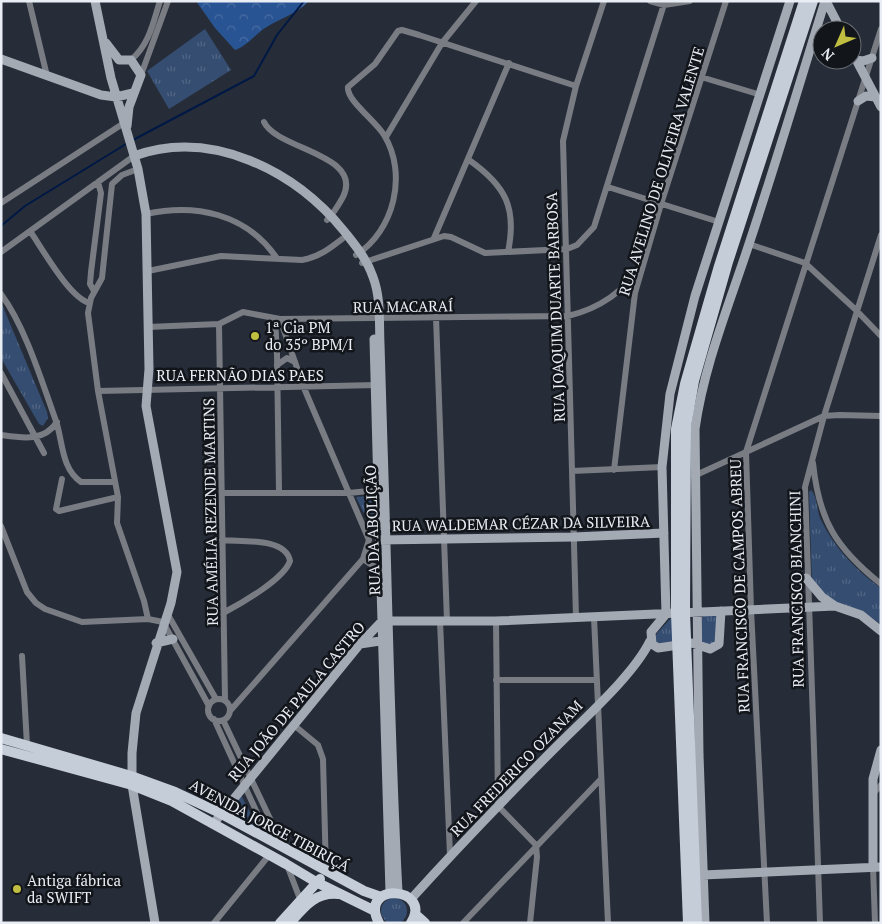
<svg xmlns="http://www.w3.org/2000/svg" width="882" height="924" viewBox="0 0 882 924" font-family="'PT Serif',serif">
  <defs>
    <pattern id="forest-crowns" width="20" height="18" patternUnits="userSpaceOnUse" patternTransform="scale(1.25)"><rect width="20" height="18" fill="#295493"/><path d="M2 6a3 3 0 1 1 6 0M12 15a3 3 0 1 1 6 0" fill="none" stroke="#486da3"/></pattern>
    <pattern id="park-tufts" width="24" height="20" patternUnits="userSpaceOnUse" patternTransform="scale(1.25)"><rect width="24" height="20" fill="#354d71"/><path d="M3 7l-1-3M5 7V3M7 7l1-3M15 17l-1-3M17 17v-4M19 17l1-3" fill="none" stroke="#526786"/></pattern>
  </defs>
  <rect width="100%" height="100%" fill="#262d38"/>
  <path fill="url(#forest-crowns)" d="M196 1H309C293 17 276 19 261 31 252 38 246 46 235 50L215 28Z"/>
  <path fill="url(#park-tufts)" d="M205 29 231 70 169 109 147 71Z
    M1 302 47 412 48 418 43 426 39 424 1 358Z
    M811 490C817 496 817 510 820 518 833 546 855 570 881 588V624L862 612 826 600 812 584 809 492Z
    M378 495 380 536 376 539 356 497Z
    M709 615H716V642L708 645 701 642 702 617Z
    M672 617 673 645 656 643 654 639 657 633Z
    M241 795 261 833 224 811Z
    M381 911a13 13 0 1 1 26 0a13 13 0 1 1-26 0Z"/>
  <g fill="none" stroke-linecap="round" stroke-linejoin="round">
    <path stroke="#001845" stroke-width="2" d="M133 140 254 76 277 35 304 1
      M1 226 25 206 126 144"/>
    <path stroke="#797d83" stroke-width="6" d="M29 1 47 76
      M650 1 664 5 690 1
      M131 60C149 45 153 23 160 1
      M141 75 168 1
      M701 77 761 95
      M264 122C277 150 364 154 343 197 338 206 334 213 327 220
      M386 137 442 43 476 1
      M469 160C506 186 517 208 508 252
      M138 169 122 175 112 184 102 278 91 298 88 313 98 391 118 497 117 523 144 601 148 619
      M608 187 719 222
      M1 203 124 123
      M146 214C196 203 246 214 276 257
      M30 231C42 248 70 299 90 303
      M434 238 509 63
      M749 244 805 263 856 310 881 336
      M1 252 134 156
      M356 255C394 231 408 174 384 135 376 121 346 100 348 87L375 64 398 31 402 30 419 35 576 86
      M362 263 444 236 451 237 485 253 567 249 577 245 594 227 665 1
      M148 271 221 256 302 260C319 257 329 249 342 239
      M94 291 90 284 91 272 101 193 98 182
      M1 294C25 326 42 382 56 421 63 442 61 468 81 482H115
      M436 317 447 621
      M275 319 277 354 279 492
      M219 324 225 700
      M148 327 219 324 243 312 280 319 568 316C601 308 624 291 643 264
      M277 365 287 358 295 362
      M1 373 44 453
      M98 391 377 385
      M1 435C22 438 44 442 57 422
      M813 463C819 521 836 548 881 584
      M614 470 635 293 661 204 726 1
      M572 471 662 467
      M694 476 824 416 839 415 881 416
      M62 479 56 509 59 511 118 497
      M222 493H349L378 490
      M1 526 27 592 36 603 45 609 82 622 148 619 163 622 209 706
      M222 540C241 542 286 537 290 561 284 579 242 603 225 612
      M363 559 381 571
      M167 613 216 699
      M576 617 563 141 576 86 604 1
      M594 617 608 923
      M440 621 450 855
      M496 621 498 806 536 845 537 857 530 923
      M22 656 27 745
      M496 680H597
      M208 710a11 11 0 1 1 22 0a11 11 0 1 1-22 0Z
      M230 711 363 559 369 540 304 388 280 319
      M214 719 269 839
      M223 720 283 846
      M295 726 318 745 323 759 326 871
      M872 795 881 785
      M287 865 300 899
      M873 866 875 923
      M214 923 270 854
      M463 923 601 779
      M767 923 751 610 746 452 881 29
      M820 923 805 487 824 416 881 235"/>
    <path stroke="#a4aab4" stroke-width="9" d="M95 1 111 78 138 169 146 214 149 369 146 406 177 572 171 603 136 713 132 753V785L155 923
      M826 1 841 30
      M106 43 119 60H131L141 75 129 107 127 126
      M852 52 881 107
      M1 59 101 95 116 97 133 93
      M856 60 863 61 872 58
      M858 101 866 96 876 97
      M134 156C212 128 295 171 344 231 355 245 367 259 373 277 381 298 379 322 380 344 381 378 382 411 383 445 388 594 390 743 398 892
      M374 339 379 526
      M380 540 574 537 664 533
      M806 578 822 597 835 606
      M381 587 390 892
      M666 614 662 467 670 394 695 296 790 1
      M666 614 651 632 652 644 658 648 692 643 710 649 719 644 721 611
      M156 643 173 639
      M360 644 387 640
      M214 823 360 644 382 621H496L835 606 861 615 881 631
      M873 866V779L881 750
      M703 875 881 867
      M411 899C459 846 509 794 560 743 588 715 634 674 650 641
      M705 923 699 755 695 429C704 365 729 305 749 244 776 163 800 82 825 1"/>
    <path stroke="#c5cdd9" stroke-width="10" d="M1 738 131 776 175 792 220 813 364 891 381 897
      M1 749 132 785 172 801 286 864 316 882 375 911
      M415 914 425 923
      M280 923 320 879
      M290 923C304 907 315 892 338 894
      M379 923C357 881 434 886 411 923
      M688 923 676 613V429L685 384 719 266 804 1
      M697 923 685 613 686 426 694 381 728 262 813 1"/>
    <path stroke="#9197a0" stroke-width="2" stroke-dasharray="2.5 5" stroke-linecap="butt" d="M1 632V644"/>
  </g>
  <g fill="#c0be40" stroke="#12151a" stroke-width="2">
    <circle cx="255" cy="336" r="5"/>
    <circle cx="17" cy="889" r="5"/>
  </g>
  <g text-anchor="middle" dominant-baseline="central" stroke-width="5" stroke-linejoin="round" paint-order="stroke">
    <g font-size="15" fill="#e9eef5" stroke="#12151a">
      <text transform="translate(661 171) rotate(-73)">RUA AVELINO DE OLIVEIRA VALENTE</text>
      <text transform="translate(403 306) rotate(-1)">RUA MACARAÍ</text>
      <text transform="translate(555 307) rotate(-92)">RUA JOAQUIM DUARTE BARBOSA</text>
      <text x="240" y="375">RUA FERNÃO DIAS PAES</text>
      <text transform="translate(210 512) rotate(-91)">RUA AMÉLIA REZENDE MARTINS</text>
      <text transform="translate(521 523) rotate(-1)">RUA WALDEMAR CÉZAR DA SILVEIRA</text>
      <text transform="translate(372 530) rotate(-92)">RUA DA ABOLIÇÃO</text>
      <text transform="translate(739 586) rotate(-92)">RUA FRANCISCO DE CAMPOS ABREU</text>
      <text transform="translate(796 589) rotate(-91)">RUA FRANCISCO BIANCHINI</text>
      <text transform="translate(296 701) rotate(-50)">RUA JOÃO DE PAULA CASTRO</text>
      <text transform="translate(516 768) rotate(-46)">RUA FREDERICO OZANAM</text>
      <text transform="translate(270 825) rotate(28)">AVENIDA JORGE TIBIRIÇÁ</text>
    </g>
    <g font-size="15" fill="#e9eef5" stroke="#12151a" text-anchor="start">
      <text x="265" y="327">1ª Cia PM<tspan x="265" dy="17">do 35º BPM/I</tspan></text>
      <text x="27" y="880">Antiga fábrica<tspan x="27" dy="17">da SWIFT</tspan></text>
    </g>
  </g>
  <rect width="882" height="924" fill="none" stroke="#e9eef5" stroke-width="5"/>
  <g transform="translate(837 45) rotate(225)"><circle r="24" fill="#12151a" stroke="#686c72"/>
  <path d="M0-4L9 19L0 12L-9 19Z" fill="#c0be40"/>
  <text y="-8" font-size="14" font-weight="bold" text-anchor="middle" fill="#e9eef5">N</text>
  </g>
</svg>
